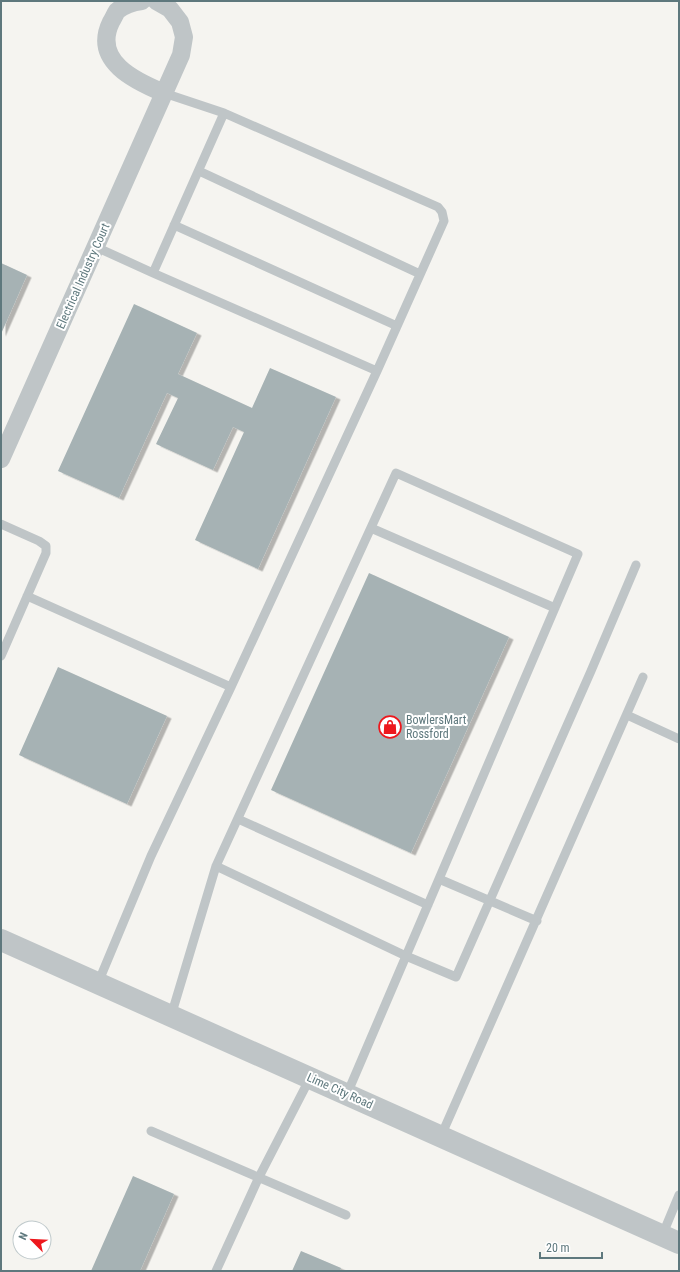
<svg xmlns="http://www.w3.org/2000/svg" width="680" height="1272" viewBox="0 0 680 1272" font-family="'Roboto Condensed',sans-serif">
  <defs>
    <filter id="shadow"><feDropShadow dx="4.5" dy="2.5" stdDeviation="0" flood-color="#0004"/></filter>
  </defs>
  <rect width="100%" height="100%" fill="#f5f4f0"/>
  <path fill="#a6b2b4" filter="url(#shadow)" d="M1 263 27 275 1 334Z
    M134 304 197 333 178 374 252 408 270 368 336 397 258 569 195 540 244 432 233 427 213 470 156 444 178 398 167 393 119 498 58 471Z
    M369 573 509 637 411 853 271 790Z
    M58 667 167 716 127 804 19 755Z
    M133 1176 174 1194 140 1271H91Z
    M301 1251 341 1268 340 1271H292Z"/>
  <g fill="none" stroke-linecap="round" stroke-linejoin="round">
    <path stroke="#bfc5c7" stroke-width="9" d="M164 93 224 113
      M199 171 420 274
      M174 225 397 326
      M96 247 153 273 377 371
      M1 524 39 541 46 546V553L1 656
      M371 528 555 608
      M27 596 231 687
      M627 715 679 739
      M238 819 428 905
      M216 866 406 956 456 977 591 671 636 565
      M439 879 537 921
      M98 983 151 856 231 687 377 371 444 221 442 212 438 207 224 113 153 273
      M171 1016 216 866 396 473 578 554 347 1094
      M151 1131 346 1215
      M441 1136 643 677
      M662 1236 679 1195
      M216 1271 259 1177 310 1078"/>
    <path stroke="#bfc5c7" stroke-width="18" d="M142 1C133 2 124 5 117 11 115 14 113 19 111 22 92 61 135 81 164 93
      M1 459 181 55 184 37 180 22 170 9 156 1"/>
    <path stroke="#bfc5c7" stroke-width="22" d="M1 940 679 1243"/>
  </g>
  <defs>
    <g id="shop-ring" transform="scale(1.15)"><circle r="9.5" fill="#fff" stroke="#ed181d" stroke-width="1.5"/><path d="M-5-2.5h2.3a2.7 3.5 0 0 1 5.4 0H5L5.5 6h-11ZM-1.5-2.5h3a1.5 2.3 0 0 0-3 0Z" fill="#ed181d"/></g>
  </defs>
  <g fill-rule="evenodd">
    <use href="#shop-ring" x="390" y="727"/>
  </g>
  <g text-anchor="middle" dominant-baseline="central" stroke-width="4" stroke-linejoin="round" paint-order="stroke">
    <g font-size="12" fill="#5e787d" stroke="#fff">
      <text transform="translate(83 276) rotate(-66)">Electrical Industry Court</text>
      <text transform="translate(340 1091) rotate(24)">Lime City Road</text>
    </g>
    <g font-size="12" fill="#5e787d" stroke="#fff" text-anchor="start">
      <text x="406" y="720">BowlersMart<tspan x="406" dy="14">Rossford</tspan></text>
    </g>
  </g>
  <rect width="680" height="1272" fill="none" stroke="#5e787d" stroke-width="4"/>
  <g transform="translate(32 1240) rotate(294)"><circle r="19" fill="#ffffff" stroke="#bfc9cb"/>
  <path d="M0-3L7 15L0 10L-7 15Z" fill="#ed181d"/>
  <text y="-6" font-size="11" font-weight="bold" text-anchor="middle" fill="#5e787d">N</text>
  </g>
  <path d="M540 1252v6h62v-6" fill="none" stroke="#5e787d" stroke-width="2"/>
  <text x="546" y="1252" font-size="12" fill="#5e787d" stroke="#ffffff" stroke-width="3" paint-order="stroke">20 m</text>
</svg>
